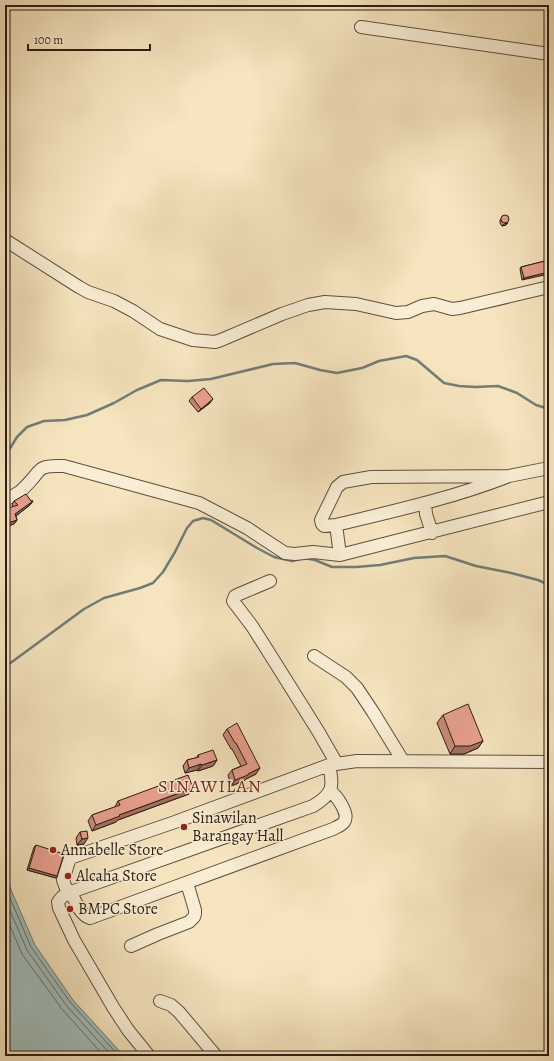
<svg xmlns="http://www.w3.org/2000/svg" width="554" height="1061" viewBox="0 0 554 1061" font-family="Alegreya,serif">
  <rect width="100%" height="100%" fill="#f6e5bf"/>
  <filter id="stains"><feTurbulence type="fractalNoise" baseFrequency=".005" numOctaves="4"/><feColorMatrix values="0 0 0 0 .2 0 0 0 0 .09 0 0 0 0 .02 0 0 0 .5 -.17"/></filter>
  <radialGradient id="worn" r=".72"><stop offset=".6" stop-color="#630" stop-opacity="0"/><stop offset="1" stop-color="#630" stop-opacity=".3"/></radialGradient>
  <path fill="#a1bdbb" stroke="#727d78" d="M5 870 11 890 35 945 73 1000 124 1056H5Z"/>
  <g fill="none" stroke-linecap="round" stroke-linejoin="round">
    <path stroke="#666d67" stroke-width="1" d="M5 884 7 891 31 947 70 1002 119 1056
      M5 899 27 950 66 1005 112 1056
      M5 914 22 954 62 1009 104 1056"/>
    <path stroke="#727d78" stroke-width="2.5" d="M5 454 9 450 17 437 27 427 44 421 65 420 87 415 114 403 137 390 161 380 188 381 211 379 273 364 295 363 320 370 337 373 362 368 379 361 406 356 417 360 444 383 459 386 475 387 498 386 517 393 536 405 549 409
      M5 667 84 609 104 598 140 588 153 583 163 572 175 552 187 528 193 521 203 518 211 520 257 548 274 557 292 561 304 558 315 560 332 567H356L380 565 414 558 445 556 476 566 511 573 538 580 549 585"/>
    <g stroke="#5e4f3e" stroke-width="14">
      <path id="minor" d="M361 27 549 54
        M5 240 79 287 88 292 114 301 133 311 160 329 193 340 215 342 221 340 282 314 308 305 325 302 356 304 396 313 408 312 422 306 434 304 452 309 460 308 549 287
        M509 476C453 498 394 511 336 525L324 526 322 524 321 520 337 487 343 482 371 477 509 476 549 468
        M5 499C18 496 25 487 34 477 37 473 39 470 43 468 49 465 57 466 64 466L199 503 247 528 285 553 295 554 313 552 340 555 549 502
        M425 503 426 514 432 533
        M336 525 340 555
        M270 581 237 595 235 596 233 601 252 626 271 656 318 731 337 764
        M314 656 346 677 357 688 373 712 403 761
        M71 892C75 901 80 915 90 918L333 829C337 827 342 825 344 822 350 814 337 796 330 791
        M68 894 63 880 70 858 175 822 329 765
        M131 946 158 934 189 922 194 917 195 914V910L187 883
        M160 1001 171 1005 179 1012 216 1056
        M149 1056 128 1030 113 1007 74 940 59 908 58 902 62 897 71 892 313 806C333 794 334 787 329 765L357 761 549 762"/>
    </g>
    <use href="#minor" stroke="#f9eed5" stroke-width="12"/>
  </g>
  <path fill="#c88a7b" stroke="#2c1d13" d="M504 215 506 225 502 226 500 223V220Z
    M549 260 522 280 520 269 521 267Z
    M192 397 210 403 198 412 189 401Z
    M14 501H33L30 505 16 516 17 520 14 524 5 527V509L13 507 12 505Z
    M443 715 483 741 478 748 464 754H450L437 723Z
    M227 729 256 774 246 779 244 781 231 786 228 775 232 770 241 766 232 749H231L223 735Z
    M198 755 217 760 213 766 198 771 197 770 185 773 183 766 187 760 196 758Z
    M189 794 118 820 116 822 92 831 88 821 92 815 115 807 118 801Z
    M80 832 84 844 77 845 76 838Z
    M36 845 57 876 56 878 27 870 34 847Z"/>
  <path fill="#a37064" stroke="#2c1d13" d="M508 223 506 225 502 226 504 224Z
    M549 272V274L522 280 524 278Z
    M213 399 210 403 198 412 201 409Z
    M33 501 30 505 13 518 15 514Z
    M17 520 14 524 5 527V524Z
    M483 741 478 748 464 754H450L455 746Z
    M217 760 213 766 198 771 202 765Z
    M201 764 197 770 185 773 189 768Z
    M260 768 256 774 246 779 244 781 231 786 235 780Z
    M193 788 189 794 118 820 116 822 92 831 96 825 119 815Z
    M88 838 84 844 77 845 82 839Z
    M29 868 57 876 56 878 27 870Z"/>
  <path fill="#e9a08f" stroke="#2c1d13" d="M501 219a4 4 0 1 1 8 0a4 4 0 1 1-8 0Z
    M549 260V272L524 278 521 267Z
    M204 388 213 399 201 409 192 397Z
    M26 494 31 501H33L15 514 17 520 5 524V509L18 505 14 501Z
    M468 704 483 741 470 746H455L443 715Z
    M237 723 260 768 248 774V775L235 780 232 770 247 764 236 743H235L227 729Z
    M213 750 217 760 202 765 201 764 189 768 187 760 199 757 198 755Z
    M188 775 193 788 119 815 120 816 96 825 92 815 120 805 118 801Z
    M87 831 88 838 82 839 80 832Z
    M36 845 64 854 57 876 29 868Z"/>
  <g fill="#8f2418" stroke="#f9eed5" stroke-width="1.5">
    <circle cx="184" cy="827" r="4"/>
    <circle cx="53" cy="850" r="4"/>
    <circle cx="68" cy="876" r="4"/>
    <circle cx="70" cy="909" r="4"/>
  </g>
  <g text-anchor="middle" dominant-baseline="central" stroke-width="3" stroke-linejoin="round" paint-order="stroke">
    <g font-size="16" fill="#2c1d13" stroke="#f9eed5" text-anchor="start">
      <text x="192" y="818">Sinawilan<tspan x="192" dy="18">Barangay Hall</tspan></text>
      <text x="61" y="850">Annabelle Store</text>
      <text x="76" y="876">Alcaha Store</text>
      <text x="78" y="909">BMPC Store</text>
    </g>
    <g font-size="18" letter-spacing="1" fill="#7a1f14" stroke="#f9eed5">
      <text x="210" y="786">SINAWILAN</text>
    </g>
  </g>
  <rect width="554" height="1061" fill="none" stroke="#f6e5bf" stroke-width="20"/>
  <rect x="6" y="6" width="542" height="1049" fill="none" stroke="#2c1d13" stroke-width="2"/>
  <rect x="10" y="10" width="534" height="1041" fill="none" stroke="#2c1d13"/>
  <path d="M28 44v6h122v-6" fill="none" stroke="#2c1d13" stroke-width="2"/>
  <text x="34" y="44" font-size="12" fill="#2c1d13" stroke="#f9eed5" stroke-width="3" paint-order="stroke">100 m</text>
  <rect width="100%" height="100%" filter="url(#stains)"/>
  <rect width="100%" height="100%" fill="url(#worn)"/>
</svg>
